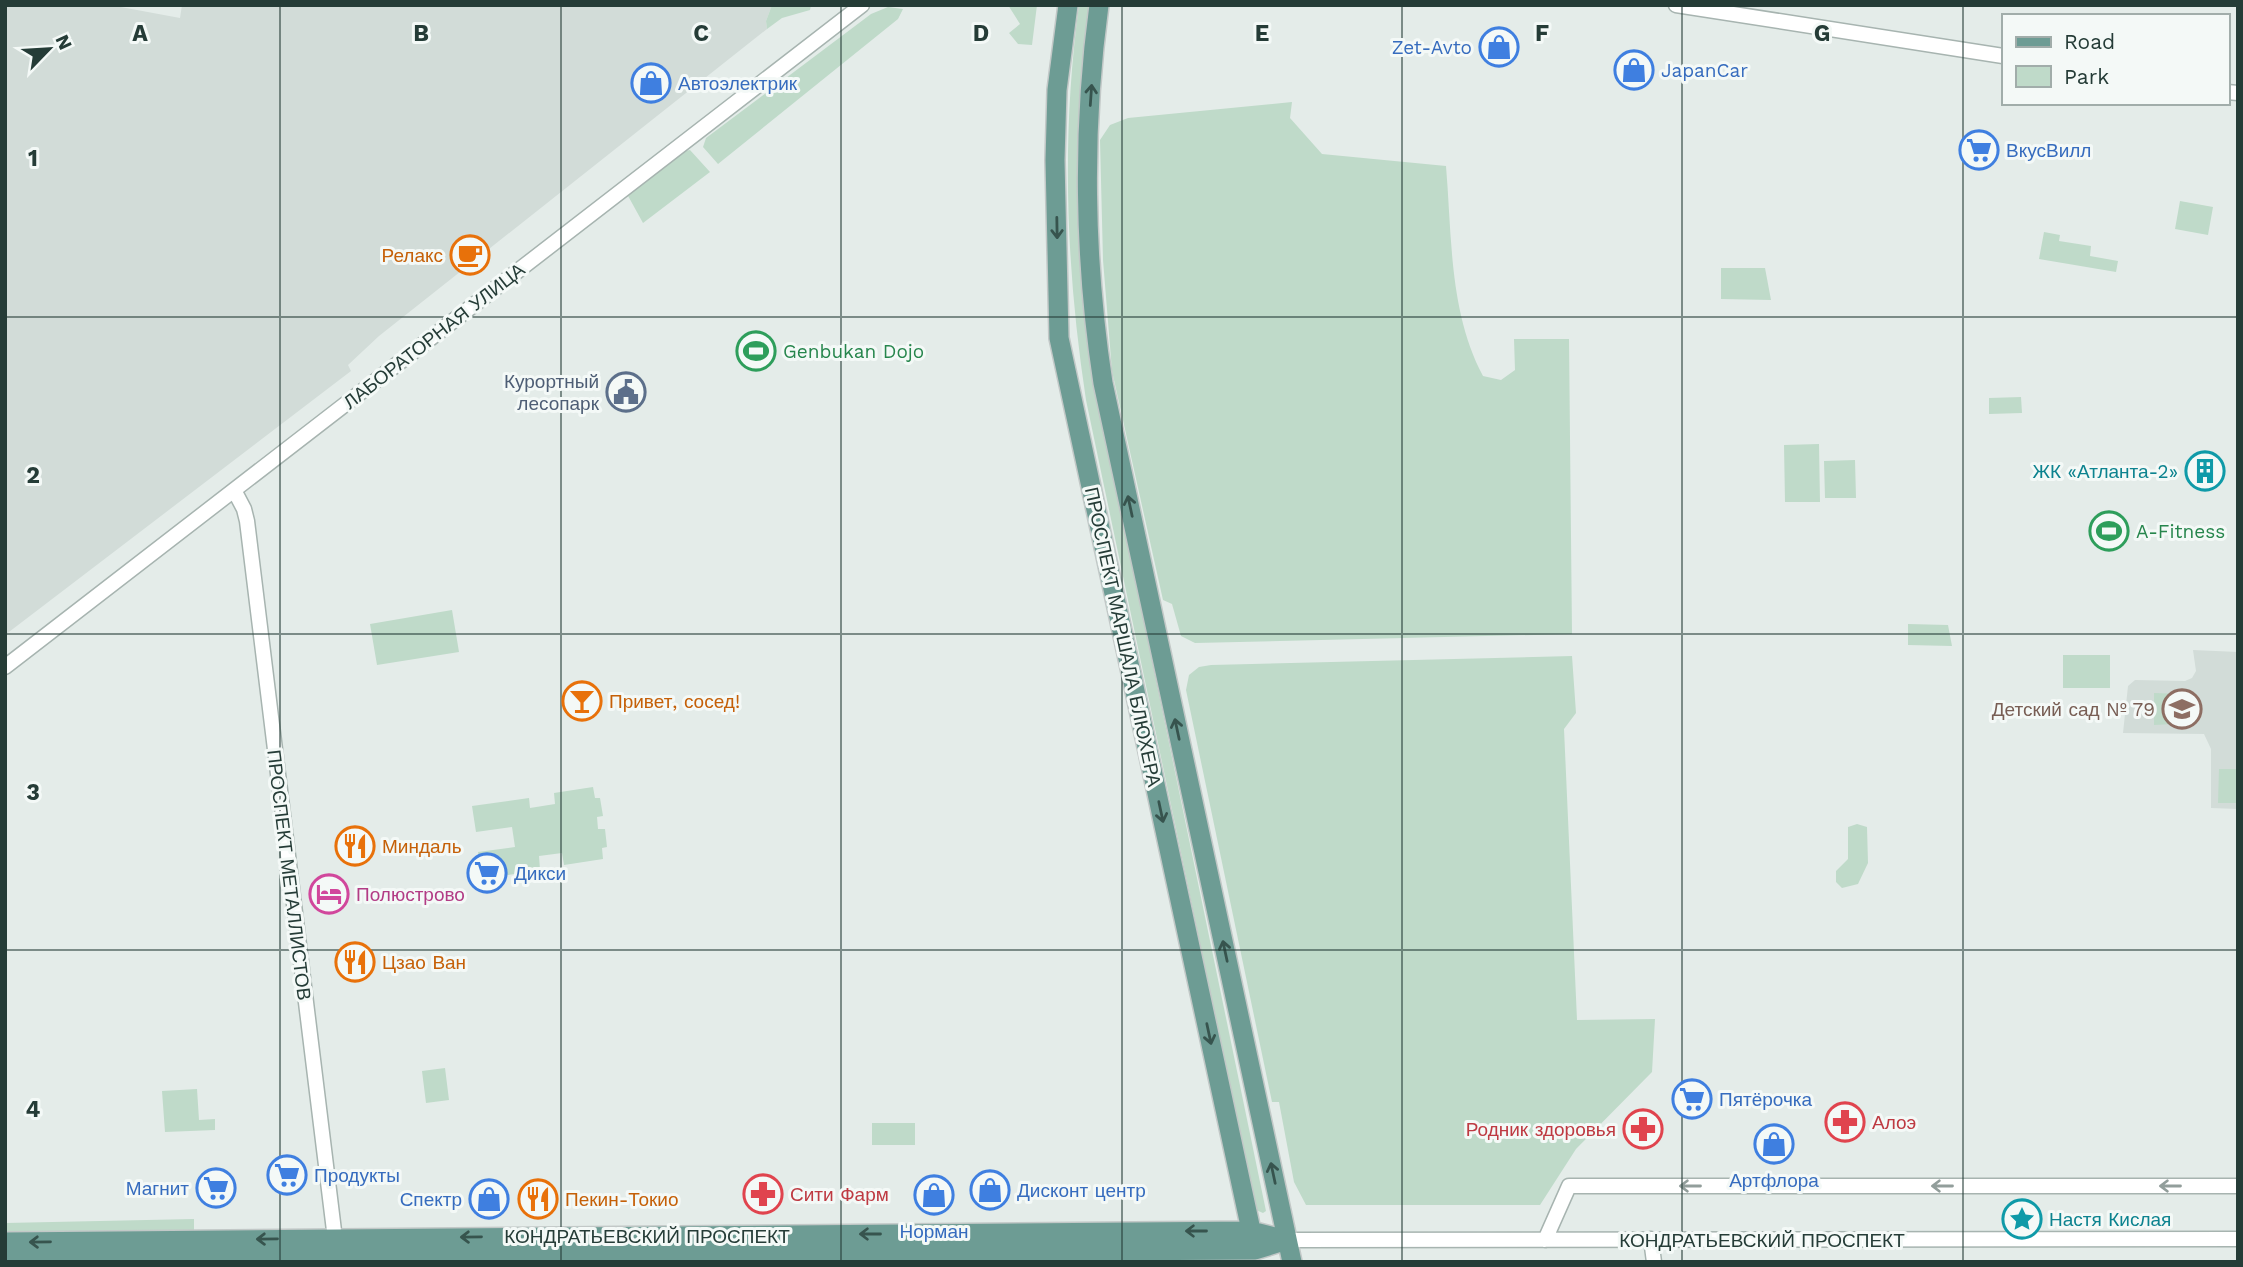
<svg xmlns="http://www.w3.org/2000/svg" width="2243" height="1267" viewBox="0 0 2243 1267" font-family="'Work Sans',sans-serif">
  <rect width="100%" height="100%" fill="#e4ece9"/>
  <path fill="#d2dcd8" d="M5 5H110L180 18 182 5H772L766 21 767 29 379 336 348 365 351 371 5 635Z
    M2193 650 2238 652V809L2211 808V749L2204 734 2123 733 2128 686 2135 680 2185 681 2192 678 2196 671Z"/>
  <path fill="#bfdac9" d="M772 5H811L810 10 782 18 767 29 766 21Z
    M1008 5H1037L1032 45 1018 44 1009 33 1020 24Z
    M1079 5H1089L1080 88 1077 197 1088 352 1266 1211 1263 1213 1256 1210 1086 400C1066 268 1061 138 1079 5Z
    M888 7 903 9 898 19 718 164 703 147 706 138 871 14Z
    M1292 102 1290 118 1322 154 1446 166C1452 237 1449 312 1483 376L1501 380 1515 370 1514 339H1569L1572 634 1195 643 1181 636 1172 604 1163 600 1112 371 1103 260 1100 140 1110 125 1128 118Z
    M690 150 710 172 643 223 627 194 685 151Z
    M2180 201 2213 207 2208 235 2175 229Z
    M2044 232 2060 235 2059 241 2091 246 2090 256 2118 261 2116 272 2039 259Z
    M1721 268H1765L1771 300 1721 299Z
    M2021 397 2022 413 1989 414V398Z
    M1819 444 1820 502H1785L1784 445Z
    M1855 460 1856 498H1825L1824 461Z
    M452 610 459 652 377 665 370 624Z
    M1908 624 1948 625 1952 646 1908 645Z
    M2063 655H2110V688H2063Z
    M1572 656 1576 713 1564 729 1577 1020 1655 1019 1652 1072 1576 1149 1540 1205H1306L1294 1182 1279 1102H1272L1186 690 1189 675 1199 667 1211 665Z
    M2154 693 2183 694 2193 707V723L2154 725Z
    M2219 769H2238V803H2218Z
    M593 787 595 798H600L603 816 597 817 598 829H605L607 847 602 848 603 859 564 865 562 853 539 856 540 870 482 879 478 852 515 847 512 827 476 832 472 806 529 798 530 808 555 804 554 793Z
    M1857 824 1867 827 1868 863 1858 884 1842 888 1836 882V871L1848 859V827Z
    M445 1068 449 1100 426 1103 422 1071Z
    M197 1089 199 1120 215 1119V1130L165 1132 162 1091Z
    M915 1123V1145H872V1123Z
    M194 1219V1231L5 1235V1223Z"/>
  <g fill="none" stroke-linecap="round" stroke-linejoin="round">
    <g stroke="#a7b4b0" stroke-width="17">
      <path id="minor" d="M1676 5 2003 56
        M2227 92 2238 93
        M234 490 244 509 247 521 336 1247
        M5 667 862 5
        M1651 1239 1654 1262
        M1287 1240 2238 1239
        M1545 1240 1569 1186H2238"/>
    </g>
    <g stroke="#c2c8c7" stroke-width="22">
      <path id="major" d="M1068 5 1057 90 1055 160 1059 338 1254 1244
        M1099 5C1082 129 1084 260 1103 383L1292 1262
        M5 1242 1251 1231 1286 1240
        M5 1258 1255 1250 1287 1240"/>
    </g>
    <use href="#minor" stroke="#fff" stroke-width="14"/>
    <use href="#major" stroke="#6d9c94" stroke-width="19"/>
  </g>
  <defs><path id="oneway-shaft" d="M-6 0H5M1.5-3L5.5 0L1.5 3" fill="none" stroke-width="1.6" stroke-linecap="round" stroke-linejoin="round" transform="scale(1.75)"/></defs>
  <g stroke="#37544e">
    <use href="#oneway-shaft" transform="translate(1091 95) rotate(-86)"/>
    <use href="#oneway-shaft" transform="translate(1057 228) rotate(89)"/>
    <use href="#oneway-shaft" transform="translate(1130 506) rotate(-102)"/>
    <use href="#oneway-shaft" transform="translate(1177 729) rotate(-102)"/>
    <use href="#oneway-shaft" transform="translate(1161 812) rotate(78)"/>
    <use href="#oneway-shaft" transform="translate(1225 951) rotate(-102)"/>
    <use href="#oneway-shaft" transform="translate(1209 1034) rotate(78)"/>
    <use href="#oneway-shaft" transform="translate(1273 1173) rotate(-102)"/>
    <use href="#oneway-shaft" transform="translate(1196 1231) rotate(180)"/>
    <use href="#oneway-shaft" transform="translate(870 1234) rotate(180)"/>
    <use href="#oneway-shaft" transform="translate(471 1237) rotate(179)"/>
    <use href="#oneway-shaft" transform="translate(267 1239) rotate(179)"/>
    <use href="#oneway-shaft" transform="translate(40 1242) rotate(179)"/>
  </g>
  <g stroke="#929e9b">
    <use href="#oneway-shaft" transform="translate(1690 1186) rotate(180)"/>
    <use href="#oneway-shaft" transform="translate(1942 1186) rotate(180)"/>
    <use href="#oneway-shaft" transform="translate(2170 1186) rotate(180)"/>
  </g>
  <path fill="none" stroke="#253c37" stroke-width="2" stroke-opacity="0.55" d="M280 5V1262M561 5V1262M841 5V1262M1122 5V1262M1402 5V1262M1682 5V1262M1963 5V1262M5 317H2238M5 634H2238M5 950H2238"/>
  <defs>
    <g id="shop-ring" transform="scale(2.0125)"><circle r="9.5" fill="#f4f9f7" stroke="#3f7fe0" stroke-width="1.5"/><path d="M-5-2.5h2.3a2.7 3.5 0 0 1 5.4 0H5L5.5 6h-11ZM-1.5-2.5h3a1.5 2.3 0 0 0-3 0Z" fill="#3f7fe0"/></g>
    <g id="supermarket-ring" transform="scale(2.0125)"><circle r="9.5" fill="#f4f9f7" stroke="#3f7fe0" stroke-width="1.5"/><path d="M-6-5.5h2.5l.6 2H6L4.5 2H-2.5L-4.4-4H-6ZM-1.5 3.2a1.3 1.3 0 1 0 .1 0ZM3 3.2a1.3 1.3 0 1 0 .1 0Z" fill="#3f7fe0"/></g>
    <g id="cafe-ring" transform="scale(2.0125)"><circle r="9.5" fill="#f4f9f7" stroke="#e8710a" stroke-width="1.5"/><path d="M-5.5-4.5H6V0H3Q3 3.5 0 3.5H-2.5Q-5.5 3.5-5.5 0ZM3-3.2v2h1.7v-2ZM-6 4.5H4V6H-6Z" fill="#e8710a"/></g>
    <g id="stadium-ring" transform="scale(2.0125)"><circle r="9.5" fill="#f4f9f7" stroke="#2e9e5b" stroke-width="1.5"/><path d="M0-5a6.5 5 0 1 0 0 10a6.5 5 0 1 0 0-10ZM-3.5-1.8h7v3.6h-7Z" fill="#2e9e5b"/></g>
    <g id="civic-ring" transform="scale(2.0125)"><circle r="9.5" fill="#f4f9f7" stroke="#5c6f8a" stroke-width="1.5"/><path d="M-.6-6.5H3V-4.5H.6V-3L4-1V1h2V6H-6V1h2V-1L-.6-3ZM-1.2 2.5V6h2.4V2.5Z" fill="#5c6f8a"/></g>
    <g id="building-ring" transform="scale(2.0125)"><circle r="9.5" fill="#f4f9f7" stroke="#0f9aa8" stroke-width="1.5"/><path d="M-4-6H4V6H1V3H-1V6H-4ZM-2.5-4.3h1.7v1.8h-1.7ZM.8-4.3h1.7v1.8H.8ZM-2.5-1h1.7V.8h-1.7ZM.8-1h1.7V.8H.8Z" fill="#0f9aa8"/></g>
    <g id="bar-ring" transform="scale(2.0125)"><circle r="9.5" fill="#f4f9f7" stroke="#e8710a" stroke-width="1.5"/><path d="M-6-5H6L.8 .8V4.5H3.5V6h-7V4.5H-.8V.8Z" fill="#e8710a"/></g>
    <g id="school-ring" transform="scale(2.0125)"><circle r="9.5" fill="#f4f9f7" stroke="#8d6e63" stroke-width="1.5"/><path d="M0-5L7-2L0 1L-7-2ZM-4 1L0 2.5L4 1V4Q0 6-4 4Z" fill="#8d6e63"/></g>
    <g id="restaurant-ring" transform="scale(2.0125)"><circle r="9.5" fill="#f4f9f7" stroke="#e8710a" stroke-width="1.5"/><path d="M-5-6h1v4h1v-4h1v4h1v-4h1v5L-1.5 .5V6h-2V.5L-5-1ZM5-6V6H3V1.5H1.5Q1.5-4 5-6Z" fill="#e8710a"/></g>
    <g id="hotel-ring" transform="scale(2.0125)"><circle r="9.5" fill="#f4f9f7" stroke="#d1479c" stroke-width="1.5"/><path d="M-6-4.5h1.5V1H6V5H4.5V3h-9V5H-6ZM-4 0a1.8 1.8 0 1 1 3.6 0ZM.5 0V-2.5h3Q6-2.5 6 0Z" fill="#d1479c"/></g>
    <g id="pharmacy-ring" transform="scale(2.0125)"><circle r="9.5" fill="#f4f9f7" stroke="#e0444e" stroke-width="1.5"/><path d="M-2-6h4v4h4v4h-4v4h-4v-4h-4v-4h4Z" fill="#e0444e"/></g>
    <g id="sight-ring" transform="scale(2.0125)"><circle r="9.5" fill="#f4f9f7" stroke="#0f9aa8" stroke-width="1.5"/><path d="M0-6L1.8-2.2L6-1.7L2.9 1.2L3.7 5.4L0 3.3L-3.7 5.4L-2.9 1.2L-6-1.7L-1.8-2.2Z" fill="#0f9aa8"/></g>
  </defs>
  <g fill-rule="evenodd">
    <use href="#shop-ring" x="1499" y="47"/>
    <use href="#shop-ring" x="1634" y="70"/>
    <use href="#shop-ring" x="651" y="83"/>
    <use href="#supermarket-ring" x="1979" y="150"/>
    <use href="#cafe-ring" x="470" y="255"/>
    <use href="#stadium-ring" x="756" y="351"/>
    <use href="#civic-ring" x="626" y="392"/>
    <use href="#building-ring" x="2205" y="471"/>
    <use href="#stadium-ring" x="2109" y="531"/>
    <use href="#bar-ring" x="582" y="701"/>
    <use href="#school-ring" x="2182" y="709"/>
    <use href="#restaurant-ring" x="355" y="846"/>
    <use href="#supermarket-ring" x="487" y="873"/>
    <use href="#hotel-ring" x="329" y="894"/>
    <use href="#restaurant-ring" x="355" y="962"/>
    <use href="#supermarket-ring" x="1692" y="1099"/>
    <use href="#pharmacy-ring" x="1845" y="1122"/>
    <use href="#pharmacy-ring" x="1643" y="1129"/>
    <use href="#shop-ring" x="1774" y="1144"/>
    <use href="#supermarket-ring" x="287" y="1175"/>
    <use href="#supermarket-ring" x="216" y="1188"/>
    <use href="#shop-ring" x="990" y="1190"/>
    <use href="#pharmacy-ring" x="763" y="1194"/>
    <use href="#shop-ring" x="934" y="1195"/>
    <use href="#shop-ring" x="489" y="1199"/>
    <use href="#restaurant-ring" x="538" y="1199"/>
    <use href="#sight-ring" x="2022" y="1219"/>
  </g>
  <g text-anchor="middle" dominant-baseline="central" stroke-width="6" stroke-linejoin="round" paint-order="stroke">
    <g font-size="19" fill="#366cbe" stroke="#f4f9f7" text-anchor="start">
      <text x="1472" y="47" text-anchor="end">Zet-Avto</text>
      <text x="1661" y="70">JapanCar</text>
      <text x="678" y="83">Автоэлектрик</text>
      <text x="2006" y="150">ВкусВилл</text>
      <text x="514" y="873">Дикси</text>
      <text x="1719" y="1099">Пятёрочка</text>
      <text x="314" y="1175">Продукты</text>
      <text x="1774" y="1180" text-anchor="middle">Артфлора</text>
      <text x="189" y="1188" text-anchor="end">Магнит</text>
      <text x="1017" y="1190">Дисконт центр</text>
      <text x="462" y="1199" text-anchor="end">Спектр</text>
      <text x="934" y="1231" text-anchor="middle">Норман</text>
    </g>
    <g font-size="19" fill="#c56008" stroke="#f4f9f7" text-anchor="start">
      <text x="443" y="255" text-anchor="end">Релакс</text>
      <text x="609" y="701">Привет, сосед!</text>
      <text x="382" y="846">Миндаль</text>
      <text x="382" y="962">Цзао Ван</text>
      <text x="565" y="1199">Пекин-Токио</text>
    </g>
    <g font-size="19" fill="#253c37" stroke="#f4f9f7">
      <text transform="translate(434 336) rotate(-38)">ЛАБОРАТОРНАЯ УЛИЦА</text>
      <text transform="translate(1123 637) rotate(78)">ПРОСПЕКТ МАРШАЛА БЛЮХЕРА</text>
      <text transform="translate(289 875) rotate(83)">ПРОСПЕКТ МЕТАЛЛИСТОВ</text>
      <text x="647" y="1236">КОНДРАТЬЕВСКИЙ ПРОСПЕКТ</text>
      <text x="1762" y="1240">КОНДРАТЬЕВСКИЙ ПРОСПЕКТ</text>
    </g>
    <g font-size="19" fill="#27864d" stroke="#f4f9f7" text-anchor="start">
      <text x="783" y="351">Genbukan Dojo</text>
      <text x="2136" y="531">A-Fitness</text>
    </g>
    <g font-size="19" fill="#4e5e75" stroke="#f4f9f7" text-anchor="end">
      <text x="599" y="381">Курортный<tspan x="599" dy="22">лесопарк</tspan></text>
    </g>
    <g font-size="19" fill="#0d838f" stroke="#f4f9f7" text-anchor="end">
      <text x="2178" y="471">ЖК «Атланта-2»</text>
      <text x="2049" y="1219" text-anchor="start">Настя Кислая</text>
    </g>
    <g font-size="19" fill="#785e54" stroke="#f4f9f7" text-anchor="end">
      <text x="2155" y="709">Детский сад № 79</text>
    </g>
    <g font-size="19" fill="#b23c85" stroke="#f4f9f7" text-anchor="start">
      <text x="356" y="894">Полюстрово</text>
    </g>
    <g font-size="19" fill="#be3a42" stroke="#f4f9f7" text-anchor="start">
      <text x="1872" y="1122">Алоэ</text>
      <text x="1616" y="1129" text-anchor="end">Родник здоровья</text>
      <text x="790" y="1194">Сити Фарм</text>
    </g>
  </g>
  <g font-size="23" text-anchor="middle" font-weight="bold" fill="#253c37" stroke="#f4f9f7" stroke-width="6" stroke-linejoin="round" paint-order="stroke">
    <text x="140" y="41">A</text>
    <text x="421" y="41">B</text>
    <text x="701" y="41">C</text>
    <text x="981" y="41">D</text>
    <text x="1262" y="41">E</text>
    <text x="1542" y="41">F</text>
    <text x="1822" y="41">G</text>
    <text x="33" y="166">1</text>
    <text x="33" y="483">2</text>
    <text x="33" y="800">3</text>
    <text x="33" y="1117">4</text>
  </g>
  <rect width="2243" height="1267" fill="none" stroke="#253c37" stroke-width="14"/>
  <rect x="2002" y="14" width="228" height="91" fill="#f4f9f7" stroke="#a1adaa" stroke-width="2"/>
  <rect x="2016" y="37" width="35" height="10" fill="#6d9c94" stroke="#a1adaa" stroke-width="2"/>
  <text x="2064" y="49" font-size="21" fill="#253c37">Road</text>
  <rect x="2016" y="66" width="35" height="21" fill="#bfdac9" stroke="#a1adaa" stroke-width="2"/>
  <text x="2064" y="84" font-size="21" fill="#253c37">Park</text>
  <g transform="translate(49 49) rotate(65)" stroke="#f4f9f7" stroke-width="5" paint-order="stroke">
  <path d="M0-5L12 26L0 18L-12 26Z" fill="#253c37"/>
  <text y="-10" font-size="19" font-weight="bold" text-anchor="middle" fill="#253c37">N</text>
  </g>
</svg>
